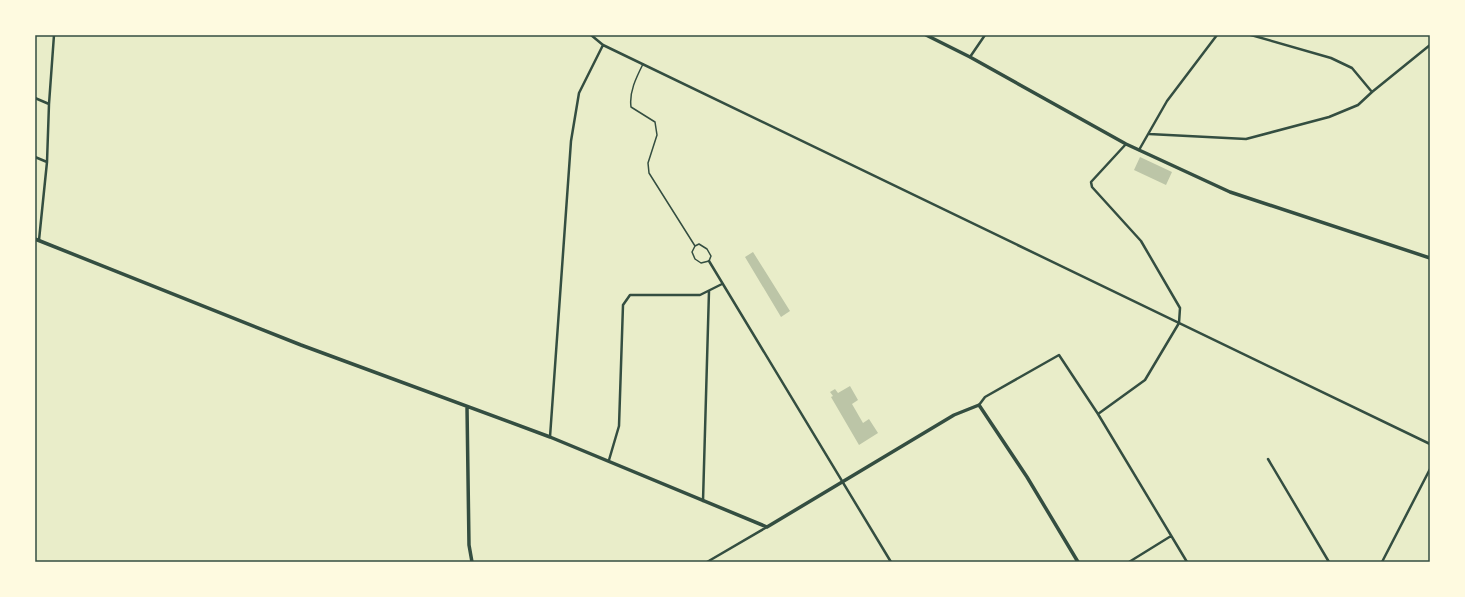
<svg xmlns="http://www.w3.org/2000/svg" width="1465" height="597" viewBox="0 0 1465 597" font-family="Raleway,sans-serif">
  <rect width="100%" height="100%" fill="#e9edc9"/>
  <path fill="#bcc5a7" d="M1140 157 1172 172 1166 185 1134 170Z
    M753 252 790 311 781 317 745 257Z
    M850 386 858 400 852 404 863 423 869 419 878 433 859 445 831 397 833 396 830 392 835 389 838 393Z"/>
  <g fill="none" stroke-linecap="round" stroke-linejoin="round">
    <path stroke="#344e41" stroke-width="1.5" d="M643 64C636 78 629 92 631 107L655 122 657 135 648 163 649 173 695 246
      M699 244 707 249 711 256 709 261 701 263 695 259 692 252 695 246Z"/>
    <path stroke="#344e41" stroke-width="2.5" d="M591 35 603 45 1430 444
      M1251 35 1331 58 1352 68 1372 92
      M970 57 985 35
      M35 98 49 104
      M1149 134 1246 139 1329 117 1358 105 1372 92 1430 45
      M1139 150 1167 101 1217 35
      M35 157 47 162
      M39 240 47 162 49 104 54 35
      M709 261 891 562
      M979 405 985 397 1059 355 1098 414 1187 562
      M1098 414 1145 380 1179 323 1180 308 1141 241 1092 187 1091 182 1126 144
      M550 437 571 141 579 93 603 45
      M1268 459 1329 562
      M609 460 619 426 623 305 630 295H700L722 284
      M703 501 709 291
      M707 562 767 527
      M1129 562 1171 536
      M1382 562 1430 469"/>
    <path stroke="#344e41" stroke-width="3.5" d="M926 35 970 57 1126 144 1230 192 1430 258
      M35 239 301 345 550 437 767 527 954 415 979 405 1027 477 1078 562
      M467 407 469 545 472 562"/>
  </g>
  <rect width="1465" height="597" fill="none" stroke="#fefae0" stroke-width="72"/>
  <rect x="36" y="36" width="1393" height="525" fill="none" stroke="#344e41" stroke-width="1.5"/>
</svg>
